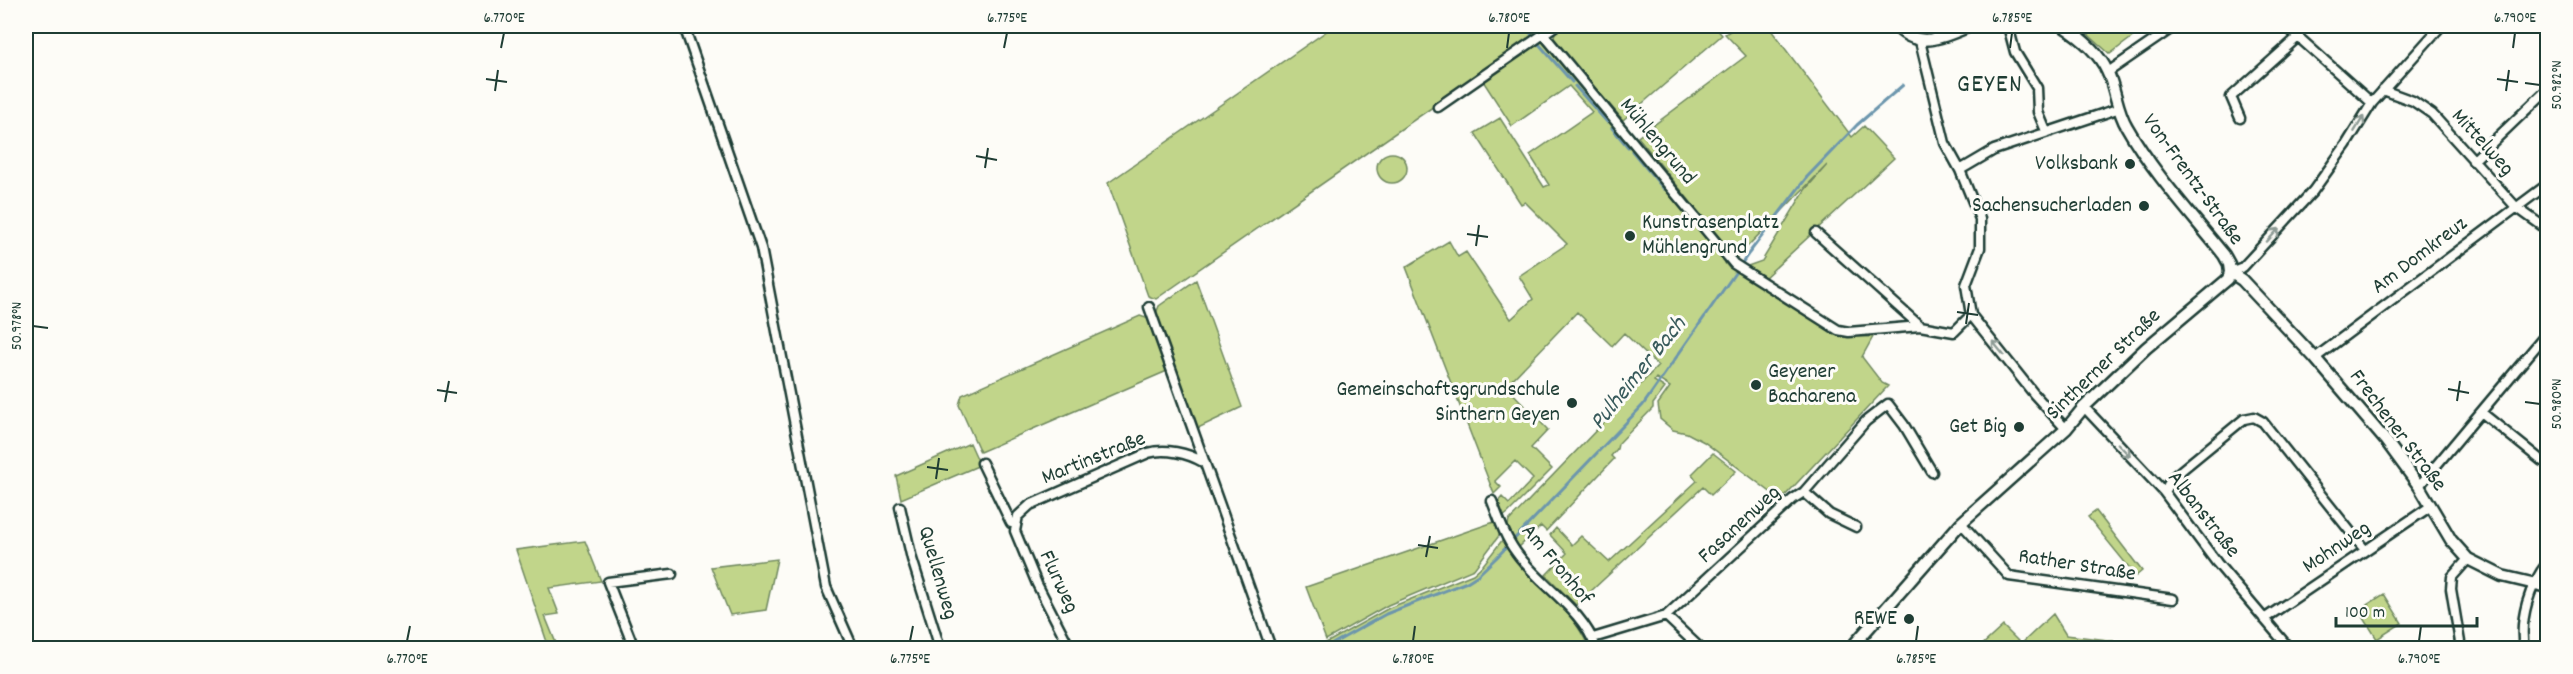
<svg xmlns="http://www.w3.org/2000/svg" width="2573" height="674" viewBox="0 0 2573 674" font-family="Dekko,sans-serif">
  <rect width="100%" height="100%" fill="#fdfcf7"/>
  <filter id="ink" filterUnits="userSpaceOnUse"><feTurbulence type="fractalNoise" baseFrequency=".0167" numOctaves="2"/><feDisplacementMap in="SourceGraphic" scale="12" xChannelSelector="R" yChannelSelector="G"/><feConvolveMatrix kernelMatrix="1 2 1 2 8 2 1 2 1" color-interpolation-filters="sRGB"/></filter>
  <g filter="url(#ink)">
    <path fill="#c1d58a" stroke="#70895f" stroke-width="1.5" d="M1334 26H1531L1538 34 1156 299 1148 296 1108 183Z
      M1561 26H1714L1722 35 1623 120 1553 39 1556 30Z
      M1738 26H1768L1852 137 1864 126 1894 158 1763 279 1745 267 1762 261 1805 190 1827 165 1736 258 1638 137 1746 56 1725 34Z
      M2087 26H2153L2156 30 2151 34 2146 27 2110 54 2083 30Z
      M1543 40 1727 262 1725 263 1729 268 1731 267 1842 336 1873 337 1862 357 1882 383 1888 386 1781 500 1704 442 1687 433 1673 430 1660 419 1658 404 1670 387 1656 378 1654 381 1665 388 1653 404V408L1618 444 1617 449 1611 456 1614 459 1546 531 1541 526 1518 548 1507 529 1509 521 1658 366 1624 333 1612 346 1577 312 1506 386 1548 430 1531 448 1552 469 1508 513 1504 516 1500 513C1497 506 1496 503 1502 497L1509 504 1533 479 1515 461 1495 481 1501 487 1494 494 1406 267 1449 241 1458 257 1466 252 1511 319 1533 299 1519 276 1567 244 1525 202 1521 204 1475 133 1500 118 1544 187 1549 185 1530 155 1592 112 1569 86 1512 126 1483 81Z
      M1377 168a15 15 0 1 1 30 0a15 15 0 1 1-30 0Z
      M1196 280 1242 407 1196 429 1155 316 1159 306Z
      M1140 316 1149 319 1167 371 980 452 959 405 962 395Z
      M970 443 980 465 901 499 896 476Z
      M1713 453 1736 471 1711 495 1703 487 1576 605 1546 575 1567 553 1550 535 1556 528 1572 545 1581 536 1609 562 1697 481 1692 474Z
      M2096 511 2142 571 2136 576 2088 517Z
      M1497 521 1501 533 1474 569 1388 605 1326 640 1306 587Z
      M1503 539C1526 579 1572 605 1589 648H1317L1389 608 1473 574 1483 565Z
      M585 541 601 581 549 588 559 614 545 616 558 648H549L516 550Z
      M777 559 766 610 730 615 711 567Z
      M2384 594 2402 623 2377 639 2359 610Z
      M2053 614 2066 635 2168 647 1979 648 2003 626 2021 644Z"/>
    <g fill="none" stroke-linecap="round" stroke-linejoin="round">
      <path stroke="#6c96ad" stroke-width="3" d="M1524 26 1534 37
        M1538 43 1572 82
        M1575 86 1607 122
        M1612 128 1628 147
        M1632 151 1664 189
        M1325 648 1386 614 1467 582 1478 575 1496 558 1643 405 1749 253 1807 177 1857 125 1903 85"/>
      <g stroke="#1f3d34" stroke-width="13">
        <path id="minor" d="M684 26 761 248 826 587 853 648
          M2008 26 2015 52 2037 88 2038 112 2046 131
          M2286 26 2372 103
          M1544 35 1734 264 1838 330 1849 332 1920 326 1954 332 1971 315
          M1920 41 1945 143 1960 170 1980 219V248L1966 285 1971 315 2034 394 2066 429
          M2108 72 2175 26
          M2383 90 2413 101 2432 114 2516 207 2548 230
          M1438 107 1555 26
          M2240 118 2231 97 2298 37
          M2473 161 2548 89
          M1960 170 1994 150 2117 109
          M1816 233 1920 326
          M2230 272 2243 267 2313 191 2346 145 2372 103 2441 26
          M1149 307 1271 648
          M2315 358 2548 184
          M2084 407 2164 492 2217 563 2289 648
          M2481 412 2542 461
          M982 463 1011 523H1015
          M2419 486 2548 332
          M1804 492 1829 514 1856 527
          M2164 492 2172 478 2244 419 2254 417 2263 422 2365 550
          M1492 501C1499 519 1505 537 1516 552 1539 585 1583 609 1596 648
          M900 507 912 559 940 648
          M1961 523 2009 576 2173 599
          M1666 616 1700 648
          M2264 619 2431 506
          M1593 638 1666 616 1793 499 1804 492 1866 421 1888 404 1904 425 1932 472
          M634 648 608 582 672 574
          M1070 648 1037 584 1015 531 1018 516 1030 505 1148 453C1165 448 1188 453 1203 462
          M2461 648 2451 589 2452 577 2468 559
          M2524 648C2519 619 2529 586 2548 562"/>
      </g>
      <g stroke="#1f3d34" stroke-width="15">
        <path id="tertiary" d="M1896 26C1919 51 1944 36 1970 26
          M2063 26C2080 37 2098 51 2107 71 2116 89 2116 109 2127 127 2153 173 2191 214 2224 255L2229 264 2230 272
          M2230 272 2242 280 2315 358 2386 441 2419 486 2451 540 2468 559 2502 576 2548 587
          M1851 648 1961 523 2066 429 2084 407 2146 348 2228 279 2230 272"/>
      </g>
      <use href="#minor" stroke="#fdfcf7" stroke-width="8"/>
      <use href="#tertiary" stroke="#fdfcf7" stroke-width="10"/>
    </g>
    <defs><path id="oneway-shaft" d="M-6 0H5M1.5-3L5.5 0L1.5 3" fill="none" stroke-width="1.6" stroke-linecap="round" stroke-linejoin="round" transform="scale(1.5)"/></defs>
    <g stroke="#8e9c96">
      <use href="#oneway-shaft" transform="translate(2359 124) rotate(-59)"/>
      <use href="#oneway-shaft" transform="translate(2273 235) rotate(-47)"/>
      <use href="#oneway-shaft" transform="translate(1998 348) rotate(-129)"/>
      <use href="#oneway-shaft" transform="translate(2124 450) rotate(46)"/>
    </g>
  </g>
  <path fill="none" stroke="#1f3d34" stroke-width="2" d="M501 48 504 33M1004 48 1007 33M1507 48 1509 33M2010 48 2012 33M2513 48 2515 33M486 79 507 82M2497 79 2518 82M2525 83 2540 85M495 91 498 70M2506 91 2509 70M976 156 997 160M985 168 988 148M1467 234 1488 237M1476 246 1479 225M1957 312 1978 315M1966 324 1969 303M33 326 48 328M2448 389 2469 393M437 390 457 393M2457 401 2460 381M445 402 449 381M2525 402 2540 404M927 467 948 470M936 479 939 458M1418 545 1438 548M1426 557 1430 536M407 641 410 626M910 641 913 626M1413 641 1415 626M1916 641 1918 626M2419 641 2421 626"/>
  <g fill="#1f3d34" stroke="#fdfcf7" stroke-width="2">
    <circle cx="2130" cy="164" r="6"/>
    <circle cx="2144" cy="206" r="6"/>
    <circle cx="1630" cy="236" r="6"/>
    <circle cx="1756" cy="385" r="6"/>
    <circle cx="1572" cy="403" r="6"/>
    <circle cx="2019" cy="427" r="6"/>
    <circle cx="1909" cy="619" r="6"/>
  </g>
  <g text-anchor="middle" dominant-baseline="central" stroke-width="6" stroke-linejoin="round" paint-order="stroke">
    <g font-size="22" fill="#1f3d34" stroke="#fdfcf7">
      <text transform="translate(1657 142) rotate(50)">Mühlengrund</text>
      <text transform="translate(2482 143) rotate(48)">Mittelweg</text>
      <text transform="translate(2192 180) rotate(54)">Von-Frentz-Straße</text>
      <text transform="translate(2420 256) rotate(-37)">Am Domkreuz</text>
      <text transform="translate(2104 365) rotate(-44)">Sintherner Straße</text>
      <text transform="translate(2397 431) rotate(53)">Frechener Straße</text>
      <text transform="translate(1094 459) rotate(-22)">Martinstraße</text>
      <text transform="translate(2203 515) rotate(52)">Albanstraße</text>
      <text transform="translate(1740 525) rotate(-43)">Fasanenweg</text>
      <text transform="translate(2337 548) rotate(-34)">Mohnweg</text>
      <text transform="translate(1556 565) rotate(50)">Am Fronhof</text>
      <text transform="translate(2077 566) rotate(9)">Rather Straße</text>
      <text transform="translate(937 573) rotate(74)">Quellenweg</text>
      <text transform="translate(1058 582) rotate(65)">Flurweg</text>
    </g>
    <g font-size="22" fill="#1f3d34" stroke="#fdfcf7" text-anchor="end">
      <text x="2118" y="164">Volksbank</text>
      <text x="2132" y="206">Sachensucherladen</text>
      <text x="1642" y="223" text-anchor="start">Kunstrasenplatz<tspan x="1642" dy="25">Mühlengrund</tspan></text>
      <text x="1768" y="372" text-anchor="start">Geyener<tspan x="1768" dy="25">Bacharena</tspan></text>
      <text x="1560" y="390">Gemeinschaftsgrundschule<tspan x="1560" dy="25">Sinthern Geyen</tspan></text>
      <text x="2007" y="427">Get Big</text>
      <text x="1897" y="619">REWE</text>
    </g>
    <g font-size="24" font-style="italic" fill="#395b5c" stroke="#fdfcf7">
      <text transform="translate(1639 374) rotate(-51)">Pulheimer Bach</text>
    </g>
    <g font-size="26" letter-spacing="1.5" fill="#1f3d34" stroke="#fdfcf7">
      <text x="1990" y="85">GEYEN</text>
    </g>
  </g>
  <rect width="2573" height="674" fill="none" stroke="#fdfcf7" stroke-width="66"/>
  <path d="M2336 617v9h141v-9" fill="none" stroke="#1f3d34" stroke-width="3"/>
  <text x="2345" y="617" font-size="18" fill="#1f3d34" stroke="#fdfcf7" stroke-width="4.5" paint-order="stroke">100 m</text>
  <rect x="33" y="33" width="2507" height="608" fill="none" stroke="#1f3d34" stroke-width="2"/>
  <g font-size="15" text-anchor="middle" fill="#1f3d34">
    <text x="504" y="22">6.770°E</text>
    <text x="1007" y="22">6.775°E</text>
    <text x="1509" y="22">6.780°E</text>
    <text x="2012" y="22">6.785°E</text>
    <text x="2515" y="22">6.790°E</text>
    <text transform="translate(2556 85) rotate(-90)" y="5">50.982°N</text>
    <text transform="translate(16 326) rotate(-90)" y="5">50.978°N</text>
    <text transform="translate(2556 404) rotate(-90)" y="5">50.980°N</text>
    <text x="407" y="663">6.770°E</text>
    <text x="910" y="663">6.775°E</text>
    <text x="1413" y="663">6.780°E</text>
    <text x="1916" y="663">6.785°E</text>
    <text x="2419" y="663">6.790°E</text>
  </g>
</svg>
